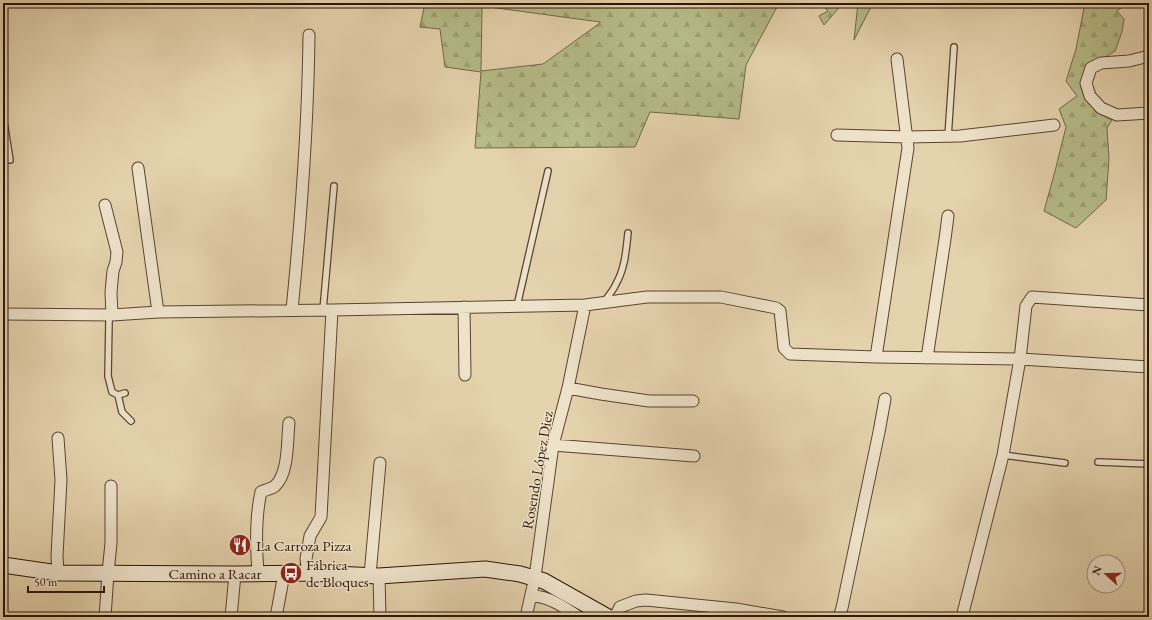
<svg xmlns="http://www.w3.org/2000/svg" width="1152" height="620" viewBox="0 0 1152 620" font-family="'EB Garamond',serif">
  <defs>
    <pattern id="forest-firs" width="22" height="20" patternUnits="userSpaceOnUse"><rect width="22" height="20" fill="#b6bc89"/><path d="M5 1l3.5 6h-7zM16 11l3.5 6h-7z" fill="#9da175"/></pattern>
  </defs>
  <rect width="100%" height="100%" fill="#e5d3ae"/>
  <filter id="stains"><feTurbulence type="fractalNoise" baseFrequency=".005" numOctaves="4"/><feColorMatrix values="0 0 0 0 .2 0 0 0 0 .09 0 0 0 0 .02 0 0 0 .5 -.17"/></filter>
  <radialGradient id="worn" r=".72"><stop offset=".6" stop-color="#630" stop-opacity="0"/><stop offset="1" stop-color="#630" stop-opacity=".3"/></radialGradient>
  <path fill="url(#forest-firs)" stroke="#716847" fill-rule="evenodd" d="M425 3H779L746 65 739 119 650 112 635 147 475 148 481 72 445 67 440 29 420 27ZM482 6 600 22V23L543 64 481 71Z
    M809 3H843L824 25 819 16 828 11 823 6 811 8Z
    M858 3H873L854 40Z
    M1085 3H1128L1117 11 1124 19 1122 32 1115 51 1099 61 1087 99 1096 112 1112 120 1107 128 1109 159 1106 200 1076 228 1044 211 1055 171 1066 127 1059 109 1077 96 1066 81 1076 49Z"/>
  <g fill="none" stroke-linecap="round" stroke-linejoin="round">
    <g stroke="#5a442f" stroke-width="8">
      <path id="lane" d="M3 116 10 160
        M948 137 954 47
        M604 302C608 296 613 291 616 284 625 268 626 251 628 233
        M517 306 548 171
        M323 310 334 186
        M111 315 109 320 108 376 112 392 118 395 125 393
        M118 395 122 412 131 421
        M1003 455 1065 463
        M1098 462 1149 464"/>
    </g>
    <g stroke="#5a442f" stroke-width="13">
      <path id="street" d="M1149 56 1129 61 1101 63 1091 68 1086 83 1090 96 1101 108 1117 115 1149 113
        M837 135 907 137 960 136 1054 125
        M138 168 158 312
        M105 205 117 252 116 262 113 271 112 281 111 293 112 315
        M464 307 465 375
        M292 310C301 219 308 127 309 35
        M3 314 112 315 158 312 332 310 585 305 647 297H721L776 308 780 311 784 348 790 354 876 357 1020 359 1026 306 1032 297 1149 305
        M876 357 908 148 897 59
        M927 358 945 239 948 216
        M568 388 601 394 649 401H693
        M553 445 694 456
        M58 573 57 556 61 480 58 438
        M258 573C256 547 255 518 261 492 265 490 271 489 275 486 289 473 287 441 289 423
        M308 573 306 559 310 536 321 517 332 310
        M370 575 380 463
        M379 576 380 617
        M530 599 535 596C552 598 565 608 579 617
        M105 617 108 573 111 543V486
        M231 617 235 574
        M276 617 284 574
        M526 617 535 577 553 445 568 388 585 305
        M615 617 620 607 636 601 646 600 736 609 783 617
        M839 617 842 608 879 432 885 399
        M962 617 1003 455 1020 359 1149 367"/>
    </g>
    <g stroke="#2c1505" stroke-width="17">
      <path id="secondary" d="M3 565 58 573 235 574 308 573 379 576 485 569 520 574 544 581 608 617"/>
    </g>
    <use href="#lane" stroke="#eee2ca" stroke-width="5.5"/>
    <use href="#street" stroke="#eee2ca" stroke-width="11"/>
    <use href="#secondary" stroke="#eee2ca" stroke-width="15"/>
  </g>
  <defs>
    <g id="restaurant-disc" transform="scale(1.15)"><circle r="9.5" fill="#8f2418" stroke="#eee2ca"/><path d="M-5-6h1v4h1v-4h1v4h1v-4h1v5L-1.5 .5V6h-2V.5L-5-1ZM5-6V6H3V1.5H1.5Q1.5-4 5-6Z" fill="#fff"/></g>
    <g id="bus-disc" transform="scale(1.15)"><circle r="9.5" fill="#8f2418" stroke="#eee2ca"/><path d="M-5-6H5V4H4V6H2V4H-2V6H-4V4H-5ZM-3.5-4V0h7V-4ZM-3.5 1.2v1.5H-2V1.2ZM2 1.2v1.5H3.5V1.2Z" fill="#fff"/></g>
  </defs>
  <g fill-rule="evenodd">
    <use href="#restaurant-disc" x="240" y="545"/>
    <use href="#bus-disc" x="291" y="573"/>
  </g>
  <g text-anchor="middle" dominant-baseline="central" stroke-width="3" stroke-linejoin="round" paint-order="stroke">
    <g font-size="15" fill="#2c1505" stroke="#eee2ca">
      <text transform="translate(537 470) rotate(-80)">Rosendo López Diez</text>
      <text x="215" y="573">Camino a Racar</text>
    </g>
    <g font-size="15" fill="#2c1505" stroke="#eee2ca" text-anchor="start">
      <text x="256" y="545">La Carroza Pizza</text>
      <text x="306" y="564">Fábrica<tspan x="306" dy="17">de Bloques</tspan></text>
    </g>
  </g>
  <rect width="1152" height="620" fill="none" stroke="#e5d3ae" stroke-width="16"/>
  <rect x="4" y="4" width="1144" height="612" fill="none" stroke="#2c1505" stroke-width="2"/>
  <rect x="8" y="8" width="1136" height="604" fill="none" stroke="#2c1505"/>
  <g transform="translate(1106 574) rotate(291)"><circle r="19" fill="#eee2ca" stroke="#a0907b"/>
  <path d="M0-3L7 15L0 10L-7 15Z" fill="#8f2418"/>
  <text y="-6" font-size="11" font-weight="bold" text-anchor="middle" fill="#2c1505">N</text>
  </g>
  <path d="M28 586v6h76v-6" fill="none" stroke="#2c1505" stroke-width="2"/>
  <text x="34" y="586" font-size="12" fill="#2c1505" stroke="#eee2ca" stroke-width="3" paint-order="stroke">50 m</text>
  <rect width="100%" height="100%" filter="url(#stains)"/>
  <rect width="100%" height="100%" fill="url(#worn)"/>
</svg>
